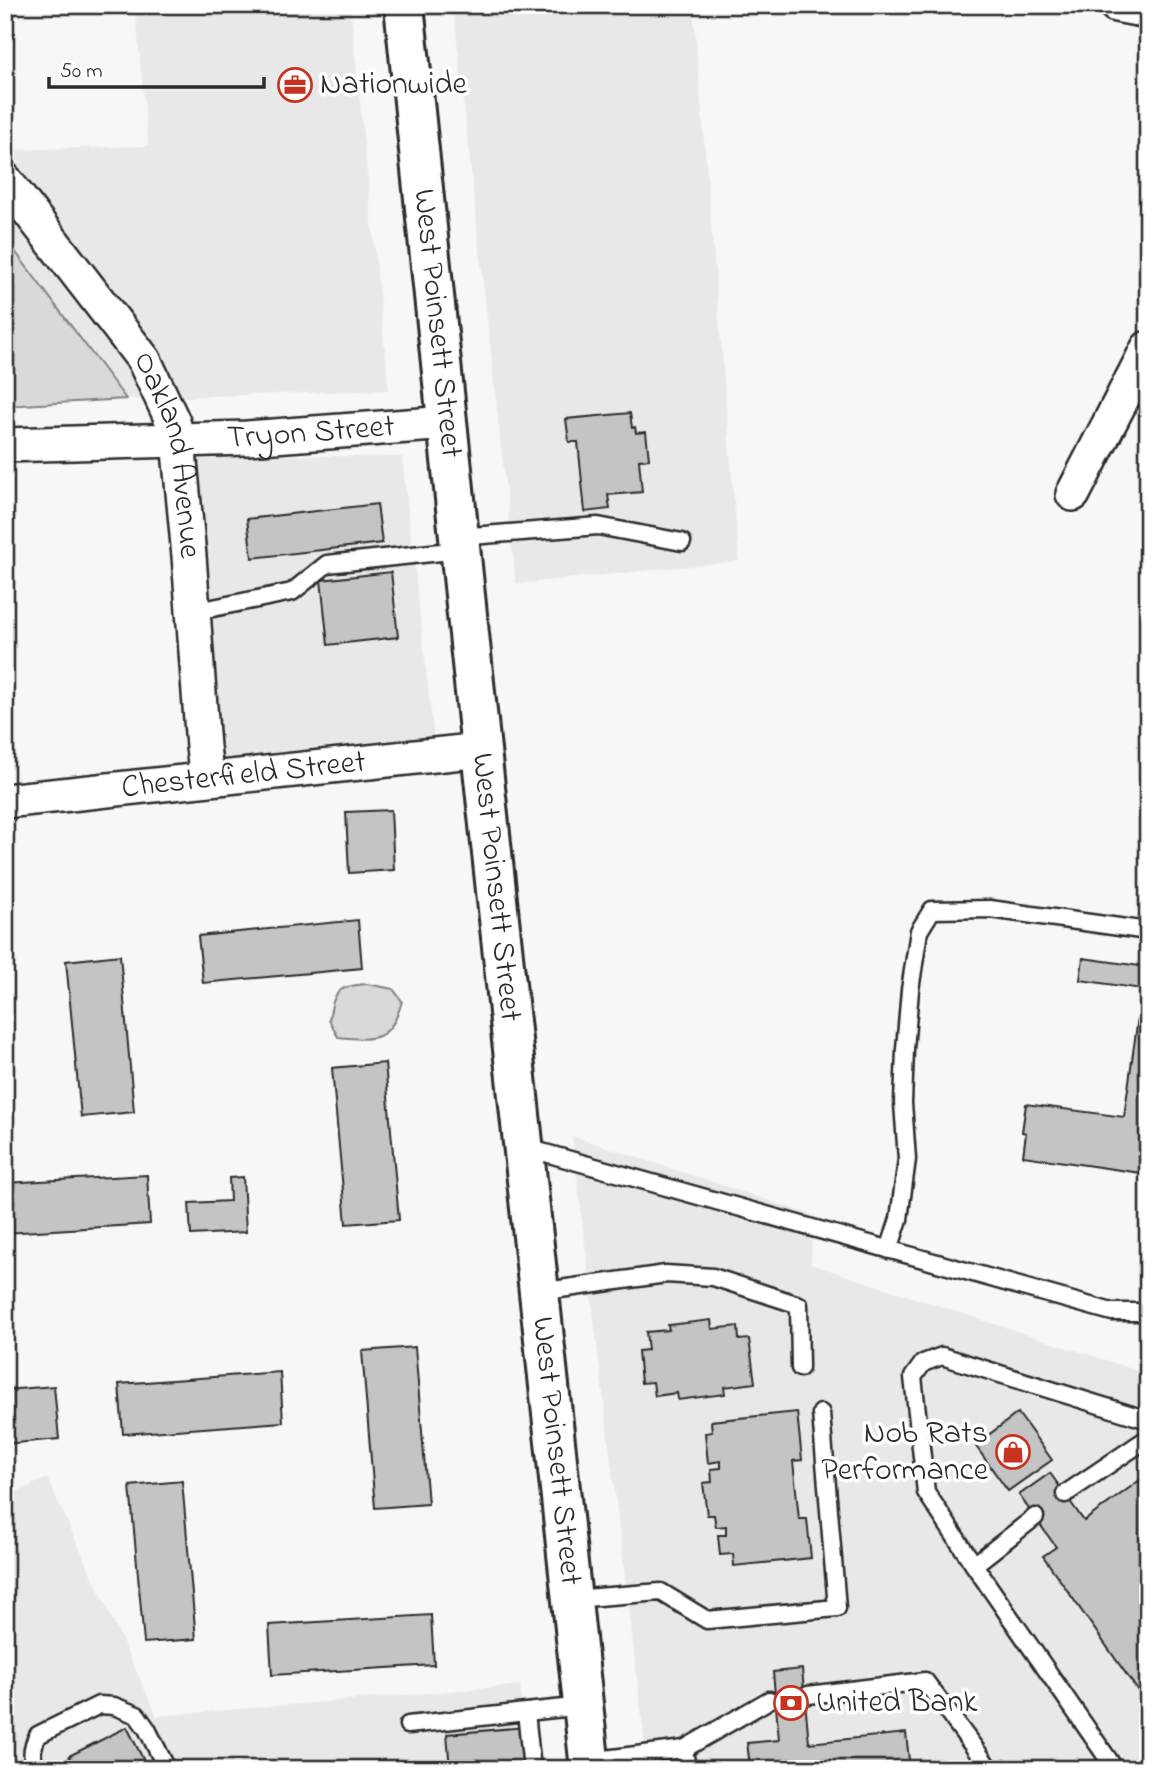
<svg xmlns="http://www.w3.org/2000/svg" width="1153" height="1774" viewBox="0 0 1153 1774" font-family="'Indie Flower',sans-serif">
  <rect width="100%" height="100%" fill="#f7f7f7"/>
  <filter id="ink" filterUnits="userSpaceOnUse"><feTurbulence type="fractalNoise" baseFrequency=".0143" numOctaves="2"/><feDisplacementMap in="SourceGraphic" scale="14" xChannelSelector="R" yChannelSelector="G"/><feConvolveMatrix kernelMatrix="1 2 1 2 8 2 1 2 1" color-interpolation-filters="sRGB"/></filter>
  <g filter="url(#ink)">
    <path fill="#e8e8e8" d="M135 5H350L389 390 126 399 5 238V150L148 146Z
      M453 5H693L739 561 516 584Z
      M188 454 402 457 434 739 215 761Z
      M572 1136 813 1215 811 1264 1148 1374V1769H648Z
      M47 1478 157 1716 520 1685 529 1769H5V1497Z"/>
    <path fill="#d9d9d9" stroke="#828282" stroke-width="2" d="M5 238 126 399 5 406Z
      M367 984 393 989 402 1001C391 1041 376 1041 338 1037L329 1020C334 991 337 986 367 984Z"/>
    <path fill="#c4c4c4" stroke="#2b2b2b" stroke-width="2" d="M630 413 632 428 635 427 636 433 646 432 649 459 639 460 642 492 608 495 610 509 585 512 578 442H569L566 419Z
      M377 504 382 543 252 558 247 519Z
      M391 572 398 637 328 645 321 580Z
      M391 810 394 870 349 873 346 812Z
      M358 920 362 968 203 983 198 936Z
      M120 955 134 1112 81 1117 66 961Z
      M1083 958 1148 967V1174L1023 1156 1026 1133 1022 1132 1026 1104 1124 1117 1142 989 1080 980Z
      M385 1063 399 1220 346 1224 332 1068Z
      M147 1175 150 1224 5 1233V1183Z
      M243 1177 246 1232 191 1235 189 1203 230 1201 229 1178Z
      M711 1320 712 1329 738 1326 739 1340 749 1339 755 1383 724 1387 725 1394 678 1400 677 1393 655 1396 653 1382 641 1383 638 1351 648 1350 646 1332 669 1330 668 1325Z
      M415 1347 428 1504 375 1508 362 1351Z
      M280 1372 283 1422 123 1434 119 1384Z
      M54 1386 59 1439 5 1444V1390Z
      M797 1412 802 1460 793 1461 799 1519H807L811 1558 734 1566 733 1554 720 1555 718 1535H726V1526L716 1527 714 1515H707L703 1483 712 1482 711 1469 721 1468V1461L708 1463 705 1433 712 1432 711 1421Z
      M1018 1413 1052 1460 1008 1491 975 1445Z
      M1050 1473 1084 1521 1147 1475 1148 1705 1043 1556 1056 1547 1019 1495Z
      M182 1481 196 1639 144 1643 130 1486Z
      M431 1615 434 1665 272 1675 269 1625Z
      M802 1669 809 1743 906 1733 910 1769H741V1766H750L747 1743 779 1740 773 1672Z
      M127 1727 148 1769H76L69 1756Z
      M525 1727 528 1769H450L447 1734Z"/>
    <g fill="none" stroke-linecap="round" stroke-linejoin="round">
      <g stroke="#2b2b2b" stroke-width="21">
        <path id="service" d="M459 537 598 526 682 542
          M193 612 292 592 327 564 460 550
          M524 1147 1112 1312H1148
          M889 1250 899 1219 907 1159 903 1103 905 1049 910 990 919 931 932 910 990 909 1148 931
          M539 1292 666 1274 713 1277 799 1305 800 1368
          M1065 1494 1148 1438
          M1035 1517 974 1565 1115 1769
          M974 1565 926 1492 913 1377 923 1363 942 1356 1148 1420
          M572 1599 661 1592 707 1620 837 1608 821 1413
          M808 1695 925 1681 990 1769
          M408 1725 526 1712
          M684 1749 769 1700
          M589 1761 684 1749 687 1769
          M36 1769C30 1757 32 1746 38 1735L99 1705 114 1706 137 1715 147 1729 167 1769
          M532 1769 526 1712 583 1706"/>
      </g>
      <g stroke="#2b2b2b" stroke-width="38">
        <g id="minor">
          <path d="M1116 5 1148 11"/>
          <path id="s1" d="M5 180 144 360 173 422 178 440 189 556 203 747 207 779"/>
          <path id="s2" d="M5 445 247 438 448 423"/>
          <path d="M1073 494 1148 348"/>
          <path id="s3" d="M5 801 481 750"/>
        </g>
      </g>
      <g stroke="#2b2b2b" stroke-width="44">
        <g id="secondary">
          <path id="s4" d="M404 5 481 750 590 1769"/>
        </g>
      </g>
      <use href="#service" stroke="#fff" stroke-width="16"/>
      <use href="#minor" stroke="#fff" stroke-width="33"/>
      <use href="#secondary" stroke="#fff" stroke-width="38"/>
    </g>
  </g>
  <defs>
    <g id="office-ring" transform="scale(1.75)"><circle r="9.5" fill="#fff" stroke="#c8321e" stroke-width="1.5"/><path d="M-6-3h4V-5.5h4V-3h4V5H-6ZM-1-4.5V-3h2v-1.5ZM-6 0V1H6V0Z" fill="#c8321e"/></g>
    <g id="shop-ring" transform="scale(1.75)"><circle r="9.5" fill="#fff" stroke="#c8321e" stroke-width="1.5"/><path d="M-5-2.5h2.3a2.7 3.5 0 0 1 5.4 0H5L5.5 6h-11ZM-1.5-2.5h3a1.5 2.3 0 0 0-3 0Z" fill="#c8321e"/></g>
    <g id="bank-ring" transform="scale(1.75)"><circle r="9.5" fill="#fff" stroke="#c8321e" stroke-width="1.5"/><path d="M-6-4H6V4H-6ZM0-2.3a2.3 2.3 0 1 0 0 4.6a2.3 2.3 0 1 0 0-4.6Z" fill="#c8321e"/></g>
  </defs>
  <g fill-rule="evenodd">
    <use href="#office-ring" x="295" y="85"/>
    <use href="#shop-ring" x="1013" y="1452"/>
    <use href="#bank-ring" x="791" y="1703"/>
  </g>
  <g text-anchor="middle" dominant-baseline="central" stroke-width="7" stroke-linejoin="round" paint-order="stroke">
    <g font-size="32" fill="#2b2b2b" stroke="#fff" text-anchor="start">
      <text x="320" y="85">Nationwide</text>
      <text x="988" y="1434" text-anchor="end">Nob Rats<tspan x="988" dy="37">Performance</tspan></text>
      <text x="816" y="1703">United Bank</text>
    </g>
    <g font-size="32" fill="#2b2b2b" stroke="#fff">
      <text stroke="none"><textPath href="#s4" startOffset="320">West Poinsett Street</textPath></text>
      <text stroke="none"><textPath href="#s2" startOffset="306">Tryon Street</textPath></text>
      <text stroke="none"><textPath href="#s1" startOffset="327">Oakland Avenue</textPath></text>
      <text stroke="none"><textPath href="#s3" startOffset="240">Chesterfield Street</textPath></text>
      <text stroke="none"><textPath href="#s4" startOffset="887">West Poinsett Street</textPath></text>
      <text stroke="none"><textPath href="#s4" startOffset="1454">West Poinsett Street</textPath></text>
    </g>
  </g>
  <rect width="1153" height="1774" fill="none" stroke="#fff" stroke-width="28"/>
  <rect x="14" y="14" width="1125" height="1746" fill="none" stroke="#2b2b2b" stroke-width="2.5" filter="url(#ink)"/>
  <path d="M49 77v10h215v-10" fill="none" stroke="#2b2b2b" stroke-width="3.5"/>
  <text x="60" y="77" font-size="21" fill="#2b2b2b" stroke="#ffffff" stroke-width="5" paint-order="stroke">50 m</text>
</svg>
